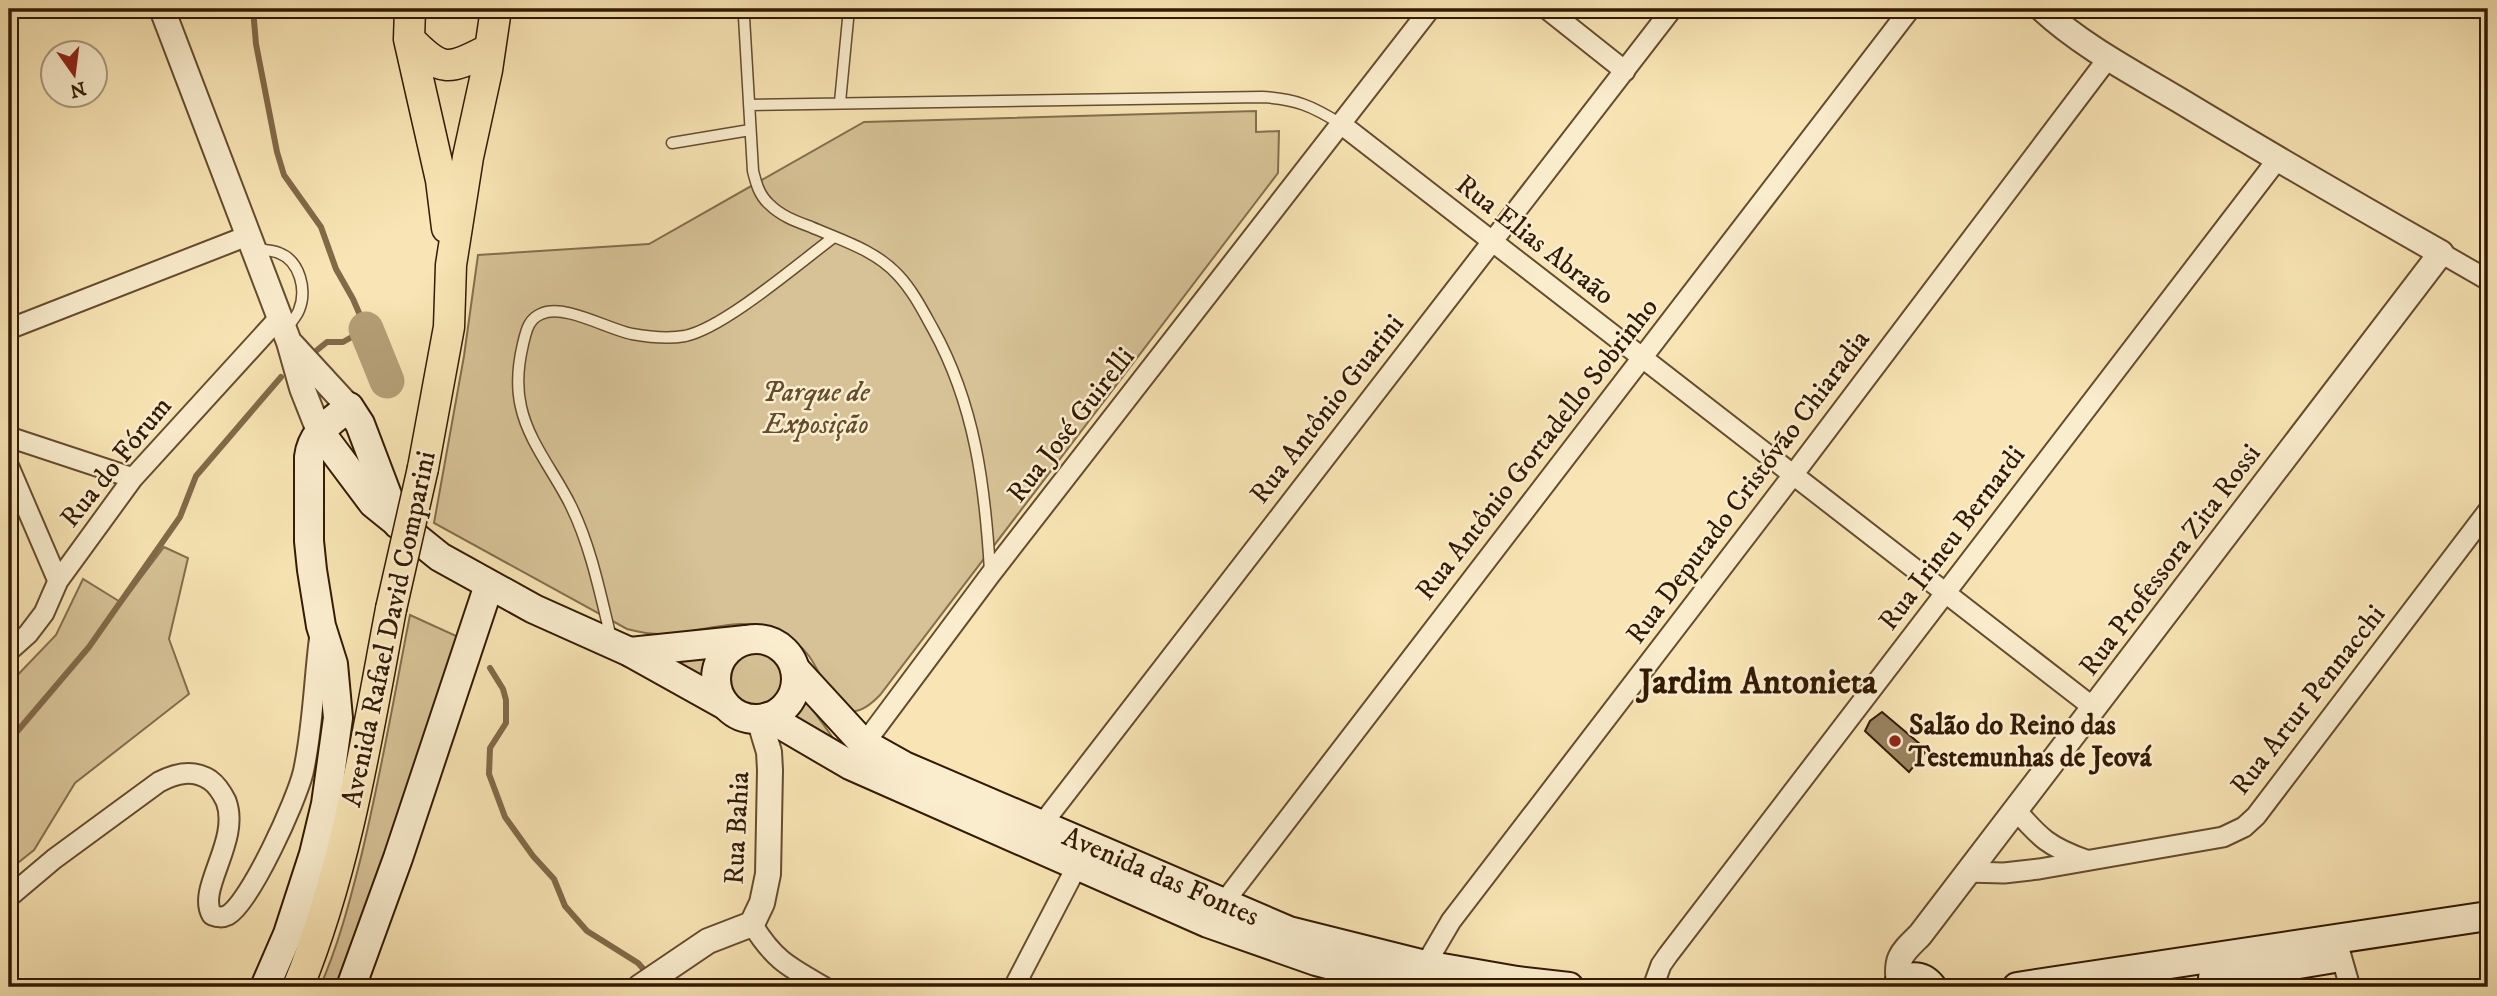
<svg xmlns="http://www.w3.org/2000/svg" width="2497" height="996" viewBox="0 0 2497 996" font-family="'IM FELL DW Pica',serif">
  <rect width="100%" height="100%" fill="#f8e4b4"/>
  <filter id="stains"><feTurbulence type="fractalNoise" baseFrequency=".00286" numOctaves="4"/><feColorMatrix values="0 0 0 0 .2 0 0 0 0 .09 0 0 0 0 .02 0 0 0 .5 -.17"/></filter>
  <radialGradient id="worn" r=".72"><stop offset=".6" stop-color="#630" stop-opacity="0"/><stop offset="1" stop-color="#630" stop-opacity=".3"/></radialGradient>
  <path fill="#d6c296" stroke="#846e4c" stroke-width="2" d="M1256 111V132L1279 131 1278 173 880 695C839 738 830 686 809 656 801 645 787 636 775 630 749 615 699 632 669 634 654 635 642 633 627 629L434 523 464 356 478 255 649 244 864 122Z
    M164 547 188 558 169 639 189 694 75 783 34 850 9 870V684L56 635 83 579 122 603Z
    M410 615 465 640 343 987H320C338 946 349 904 360 861 380 780 394 697 410 615Z
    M715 652 707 671 706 683 649 656Z
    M731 679a26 26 0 1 1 52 0a26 26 0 1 1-52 0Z
    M805 699 833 738 789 720Z"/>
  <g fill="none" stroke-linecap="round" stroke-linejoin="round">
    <path stroke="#816a48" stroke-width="6" d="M253 9 256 44 277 152 284 175 321 227 336 269 353 299 366 329 343 342H327L311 355
      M490 668 503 689 506 700V723L490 748 489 774 505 817 533 856 554 879 565 906 587 931 638 963 647 973
      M9 741 89 647 180 517 196 476 281 377"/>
    <path stroke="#b59f77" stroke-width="35" d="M366 329 387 381"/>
  </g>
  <path fill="#99835f" stroke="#321a02" stroke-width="2" d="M1882 712 1927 750 1909 772 1865 731 1870 721Z"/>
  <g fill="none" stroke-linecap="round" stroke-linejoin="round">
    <g stroke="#644c2e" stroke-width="13">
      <path id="service" d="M741 9 744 17 753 171C756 183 759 195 769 204 781 216 795 221 811 227 841 240 875 250 898 275 913 291 923 311 933 329 975 405 985 486 990 571
        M840 102 849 9
        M749 105 1262 97C1296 99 1312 106 1341 124
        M672 143 750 130
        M257 249C264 250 272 250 279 253 300 261 307 290 299 310 297 316 291 322 287 328
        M611 638C600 593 591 547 571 506 555 473 529 443 521 407 516 386 518 365 523 344 526 332 528 319 541 314 564 303 607 329 632 334 649 337 668 339 685 336 724 328 799 263 834 237"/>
    </g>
    <g stroke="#644c2e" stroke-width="23">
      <path id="minor" d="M1547 9 1625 71
        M1341 124 2094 708
        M2441 253 2488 280
        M9 329 247 236
        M9 437 133 478
        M9 467 58 581
        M9 651 28 634 44 613 58 581 133 478 279 318
        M858 752 990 575 1430 9
        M2015 809C2040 838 2049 847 2086 860
        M1036 832 1672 9
        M1966 872 2004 873 2039 869 2223 837 2244 827 2256 816 2488 511
        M9 897 54 859 159 782C176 773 193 769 210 780 217 785 222 793 226 801 241 841 196 889 212 915 218 917 222 918 228 915 251 901 296 801 303 773 313 730 314 679 320 634
        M1218 910 1910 9
        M752 924C774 960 789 967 824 987
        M2338 945 2350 987
        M1420 974 1451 921 1793 475 2109 57
        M1014 987 1077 866
        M1653 987 1661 965 1668 955 2277 160"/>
    </g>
    <g stroke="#644c2e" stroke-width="28">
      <path id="tertiary" d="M162 9 289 342 302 388 319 431
        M292 345 349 407
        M1899 984C1895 957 1902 953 1920 935L2441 253C2353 203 2265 152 2179 100 2132 72 2082 46 2042 9
        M640 987 708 941 752 924 762 903 768 874 770 770 769 752 759 719"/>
    </g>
    <g stroke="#321a02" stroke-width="32">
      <g id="secondary">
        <path d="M319 431 373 503 440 557 534 609 630 652 725 705"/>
        <circle cx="756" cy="679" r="40"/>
        <path d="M630 652 746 640"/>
        <path id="s1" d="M795 669 863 743 904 766 1289 931 1425 965 1517 981 1569 987"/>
        <path d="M768 717 850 765 1208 923 1316 961 1415 987"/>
        <path d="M2213 978 2335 958"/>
        <path d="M265 987 288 934 314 854 326 804 338 718 333 664 321 626 312 570 309 541V457C312 432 331 422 349 407L360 424 398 524"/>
        <path d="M351 987 398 858 489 585"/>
        <path d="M1897 987C1907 974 1922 974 1932 987"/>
        <path d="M2017 987 2488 916"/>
      </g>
    </g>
    <g stroke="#321a02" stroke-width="33">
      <path id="primary" d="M410 9 409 39 441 180 447 228
        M409 39C443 74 448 70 490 49
        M423 468 449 327 451 265 468 157 487 70 496 9
        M298 987C347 867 367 736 391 609"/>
    </g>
    <use href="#service" stroke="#faedce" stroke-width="10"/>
    <use href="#minor" stroke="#faedce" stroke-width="19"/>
    <use href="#tertiary" stroke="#faedce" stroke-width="24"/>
    <use href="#secondary" stroke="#faedce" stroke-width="28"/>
    <use href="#primary" stroke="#f8e4b4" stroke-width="30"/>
    <g stroke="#321a02" stroke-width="33" stroke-linecap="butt">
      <path id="primary-bridge" d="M391 609 423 468"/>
    </g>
    <use href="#primary-bridge" stroke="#f8e4b4" stroke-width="30"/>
  </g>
  <circle fill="#8f2418" stroke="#faedce" stroke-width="2.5" cx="1895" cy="741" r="7"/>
  <g text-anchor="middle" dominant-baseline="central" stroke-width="5" stroke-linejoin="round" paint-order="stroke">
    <g font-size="28" fill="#321a02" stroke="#faedce">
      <text transform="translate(1535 240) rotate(38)">Rua Elias Abraão</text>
      <text transform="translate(1327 409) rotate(-52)">Rua Antônio Guarini</text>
      <text transform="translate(1071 425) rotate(-52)">Rua José Guirelli</text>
      <text transform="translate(1537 449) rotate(-52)">Rua Antônio Gortadello Sobrinho</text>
      <text transform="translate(116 462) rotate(-51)">Rua do Fórum</text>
      <text transform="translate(1748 487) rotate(-53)">Rua Deputado Cristóvão Chiaradia</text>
      <text transform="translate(1952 538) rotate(-53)">Rua Irineu Bernardi</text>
      <text transform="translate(2170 560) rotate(-53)">Rua Professora Zita Rossi</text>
      <text transform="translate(389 629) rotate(-78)">Avenida Rafael David Comparini</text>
      <text transform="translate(2308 700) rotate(-52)">Rua Artur Pennacchi</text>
      <text transform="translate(737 828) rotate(-87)">Rua Bahia</text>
      <text stroke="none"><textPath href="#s1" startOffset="427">Avenida das Fontes</textPath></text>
    </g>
    <g font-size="28" font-style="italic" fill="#634c2e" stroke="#faedce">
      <text x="816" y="392">Parque de<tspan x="816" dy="32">Exposição</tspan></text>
    </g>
    <g font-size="28" font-weight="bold" fill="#321a02" stroke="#faedce" text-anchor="start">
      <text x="1909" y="725">Salão do Reino das<tspan x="1909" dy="32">Testemunhas de Jeová</tspan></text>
    </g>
    <g font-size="35" font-weight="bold" fill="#321a02" stroke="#faedce">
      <text x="1758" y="683">Jardim Antonieta</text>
    </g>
  </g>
  <rect width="2497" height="996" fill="none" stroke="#f8e4b4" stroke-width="35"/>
  <rect x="10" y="10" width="2476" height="975" fill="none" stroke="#321a02" stroke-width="3.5"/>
  <rect x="18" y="18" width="2462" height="961" fill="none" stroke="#321a02" stroke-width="2"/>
  <g transform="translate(74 74) rotate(166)"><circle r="33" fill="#faedce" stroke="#aa997c" stroke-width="2"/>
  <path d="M0-5L12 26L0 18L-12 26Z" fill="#8f2418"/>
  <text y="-10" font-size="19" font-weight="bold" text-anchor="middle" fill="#321a02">N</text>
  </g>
  <rect width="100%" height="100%" filter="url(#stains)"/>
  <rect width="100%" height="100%" fill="url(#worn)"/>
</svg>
